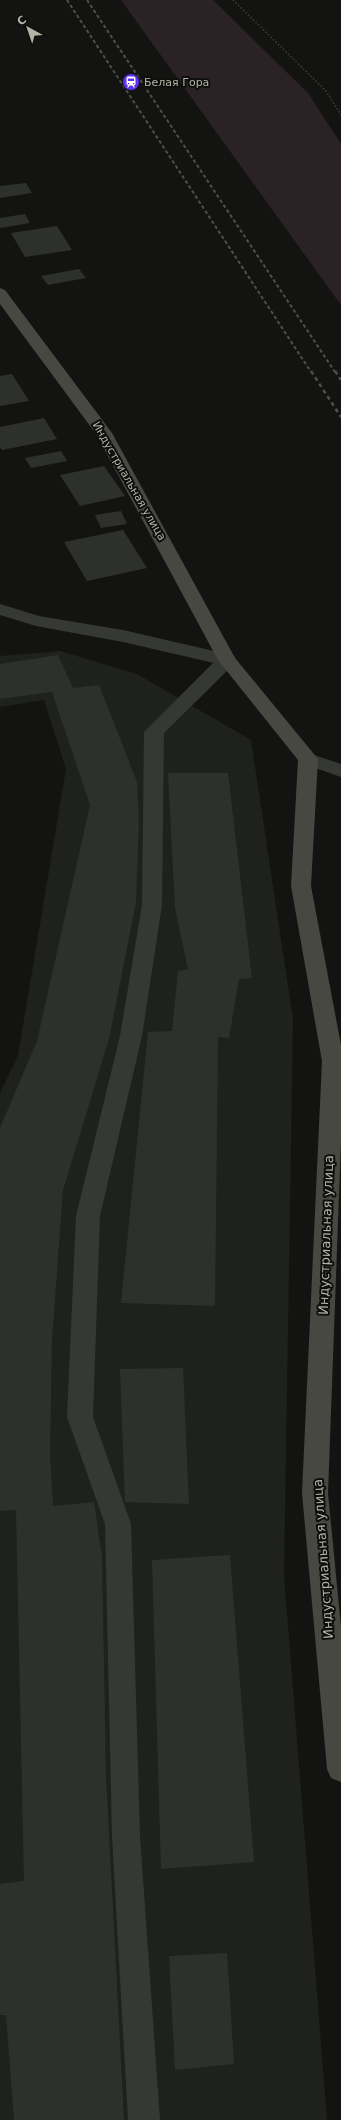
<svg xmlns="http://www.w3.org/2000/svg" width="341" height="2120" viewBox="0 0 341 2120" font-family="'DejaVu Sans',sans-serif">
  <rect width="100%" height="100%" fill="#131412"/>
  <path fill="#1f211e" d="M60 651 137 674 251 740 293 1019 284 1575 327 2120H0V1093L18 1056 66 769 44 700 0 707V656Z"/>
  <path fill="#2b2225" d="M121 0H213L308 93 341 144V305Z"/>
  <path fill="#2e302d" d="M26 183 32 193 0 198V186Z
    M25 214 30 223 0 228V218Z
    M57 226 72 250 25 257 11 233Z
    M79 269 86 278 48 285 41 276Z
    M12 374 29 401 0 406V376Z
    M44 418 57 439 2 450 0 447V427Z
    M61 451 67 461 31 468 25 458Z
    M104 466 125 496 80 506 60 475Z
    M121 511 127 524 101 528 95 515Z
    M123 530 147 568 87 581 64 542Z
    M58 655 73 688 99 685 137 782 139 823 136 902 109 1039 63 1190 52 1339 50 1453 53 1506 94 1502 102 1557 106 1776 124 2120H14L6 2015H0V1884L24 1881 16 1510 0 1511V1128L37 1041 90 805 52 692 0 699V664Z
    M168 773H228L252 978 239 979 229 1038 218 1037 215 1306 121 1303 148 1032 172 1031 178 971 188 969 175 908Z
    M183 1368 189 1504 125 1502 120 1369Z
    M230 1555 254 1862 161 1869 152 1560Z
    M227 1953 234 2064 175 2070 169 1956Z"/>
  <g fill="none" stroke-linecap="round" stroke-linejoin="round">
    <path stroke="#3e3f39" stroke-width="1.5" stroke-dasharray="1.5 2" stroke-linecap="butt" d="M233 0 326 91 341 115"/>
    <path fill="#363833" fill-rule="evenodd" d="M227 654 234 656 236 660 234 664 164 733 162 905 142 1036 100 1216 93 1417 131 1524 140 1836 160 2120H128L112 1836 105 1524 67 1417 76 1216 120 1036 142 905 144 732 220 656Z
      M308 753 341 764V777L301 763 298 759 301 755Z"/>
    <path fill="#363833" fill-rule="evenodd" d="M0 604 39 616 123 630 227 654 234 656 236 660 234 664 227 666 123 642 36 626 0 615Z"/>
    <path fill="#464841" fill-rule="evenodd" d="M0 288 5 290 112 433 235 658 318 759 311 886 341 1045V1141L328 1493 341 1627V1782L331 1778 327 1769 302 1493 322 1061 291 886 298 760 218 660 96 434 0 304Z"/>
    <path stroke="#4d4f48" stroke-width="2" stroke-dasharray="3.5 2.5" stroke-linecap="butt" d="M67 0 311 372
      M87 0 335 372"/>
    <path stroke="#4d4f48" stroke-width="2.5" stroke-dasharray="4 3.5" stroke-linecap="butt" d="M311 371 341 417
      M335 371 341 380"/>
  </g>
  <defs>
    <g id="station-disc" transform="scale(0.9)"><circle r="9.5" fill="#5e32ec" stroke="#0e0f0d"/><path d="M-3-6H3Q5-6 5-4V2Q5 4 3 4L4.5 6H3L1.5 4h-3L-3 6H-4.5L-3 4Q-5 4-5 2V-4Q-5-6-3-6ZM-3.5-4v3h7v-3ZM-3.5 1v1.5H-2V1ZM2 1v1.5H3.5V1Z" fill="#fff"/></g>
  </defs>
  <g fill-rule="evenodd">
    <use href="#station-disc" x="131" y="82"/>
  </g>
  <g text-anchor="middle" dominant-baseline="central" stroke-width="4" stroke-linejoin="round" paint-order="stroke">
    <g font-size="11" fill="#b0b4a4" stroke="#0e0f0d" text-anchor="start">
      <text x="144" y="82">Белая Гора</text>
    </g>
    <g font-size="11" fill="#b0b4a4" stroke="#0e0f0d">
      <text transform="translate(129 481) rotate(60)">Индустриальная улица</text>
    </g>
    <g font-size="13" fill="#b0b4a4" stroke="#0e0f0d">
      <text transform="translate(326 1235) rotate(-88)">Индустриальная улица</text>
      <text transform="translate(323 1559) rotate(-94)">Индустриальная улица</text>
    </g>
  </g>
  <g transform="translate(28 28) rotate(320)" stroke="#0e0f0d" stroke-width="3" paint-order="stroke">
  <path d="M0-3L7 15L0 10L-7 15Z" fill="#b0b4a4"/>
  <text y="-6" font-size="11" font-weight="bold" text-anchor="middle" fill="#b0b4a4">С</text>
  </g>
</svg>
